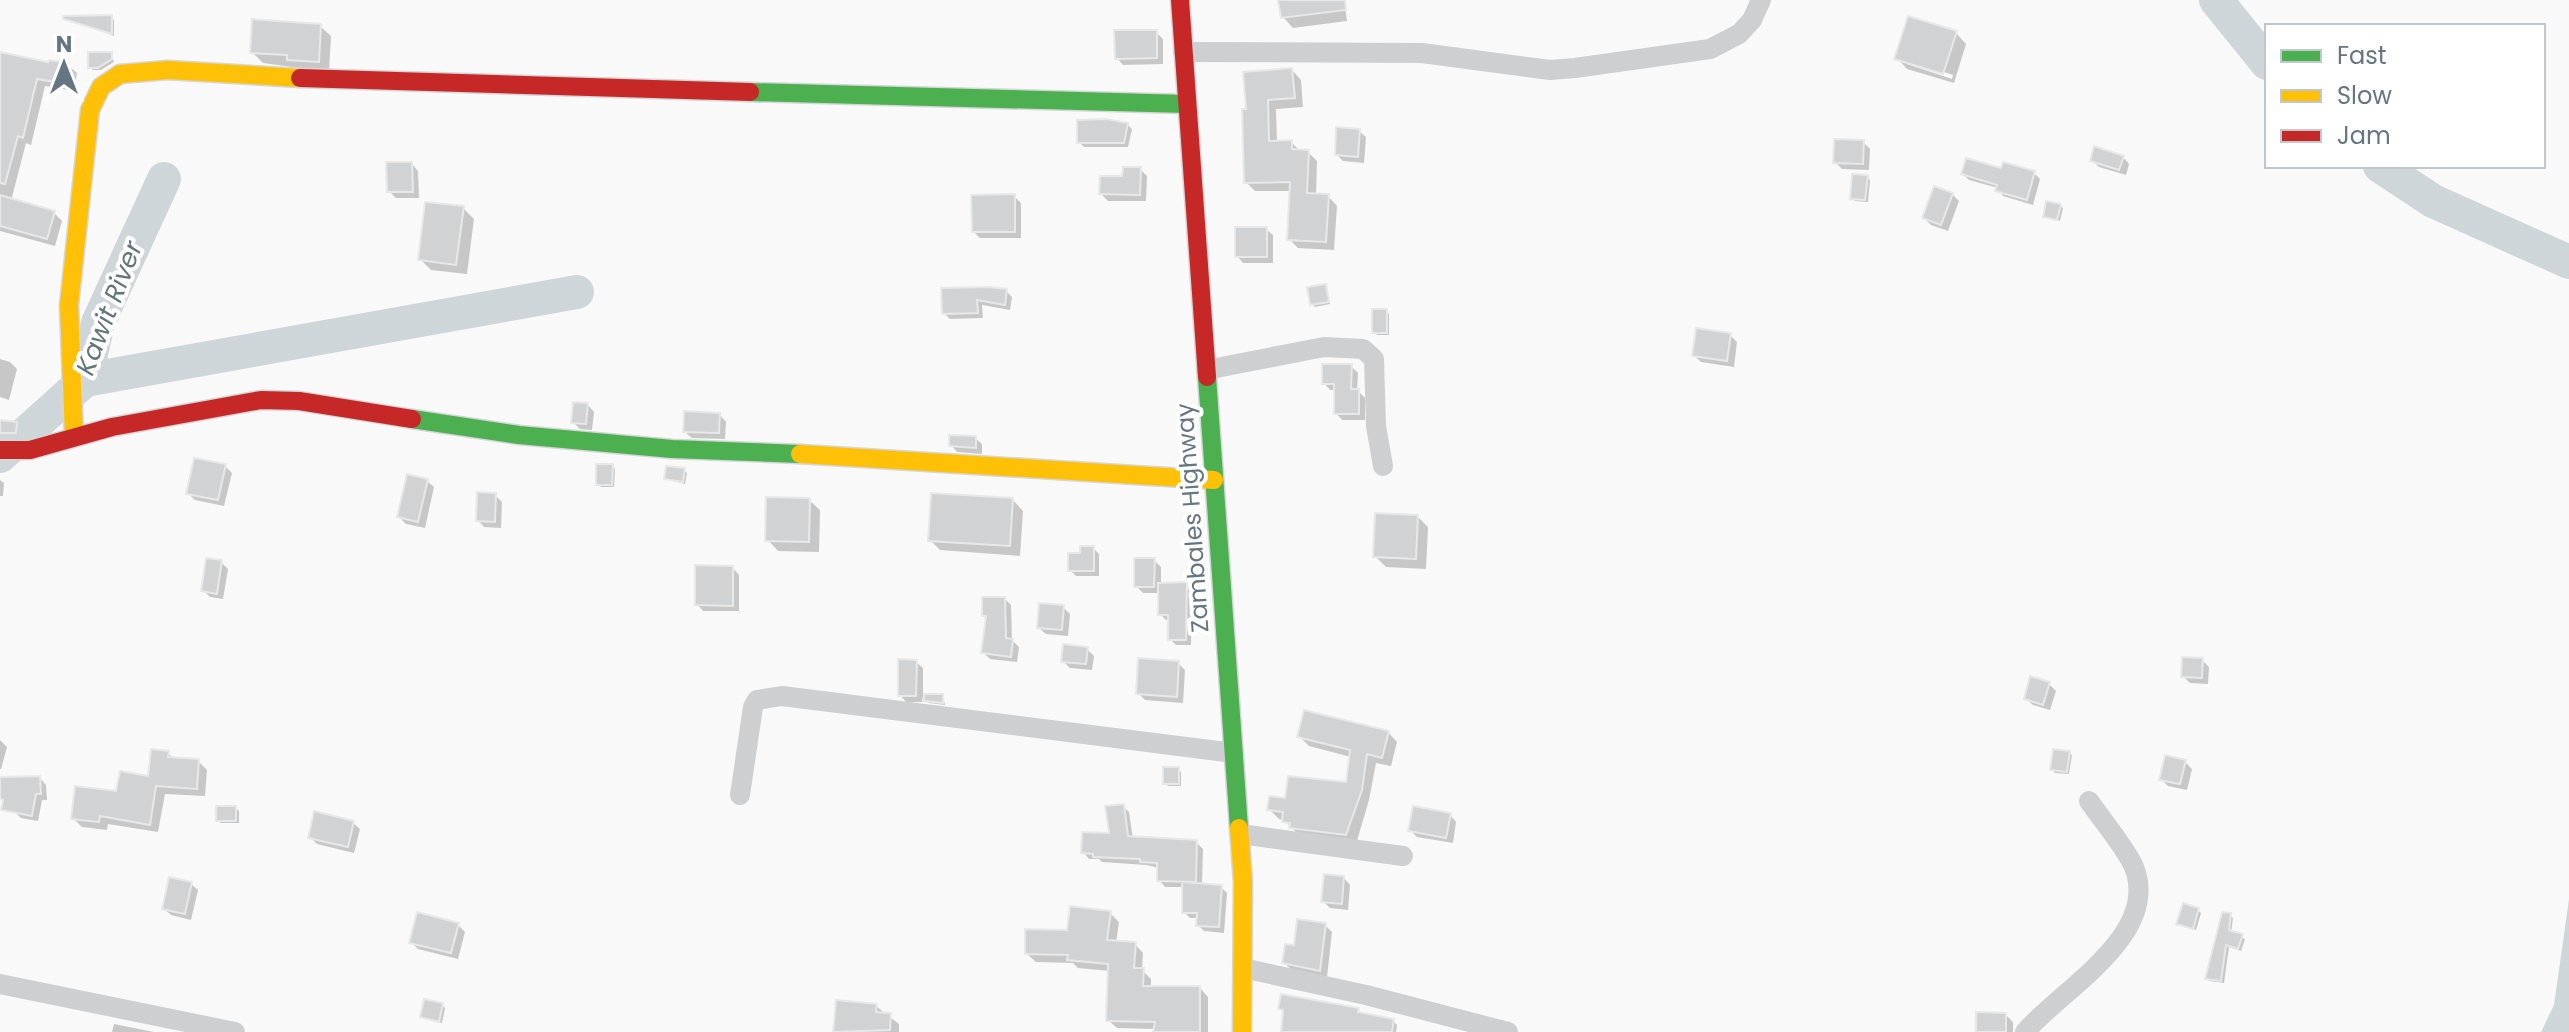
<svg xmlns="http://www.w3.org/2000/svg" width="2569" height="1032" viewBox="0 0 2569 1032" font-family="Poppins,sans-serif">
  <rect width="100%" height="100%" fill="#f9f9f9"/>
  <path fill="#ced6d9" d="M2569 899V1032H2541L2554 1005Z"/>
  <path fill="#0003" fill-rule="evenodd" d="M1281 0H1344L1347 21 1293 28 1283 17Z
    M111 17 114 20V36L65 18Z
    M320 26 331 36 329 72 263 63 252 52Z
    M1156 32 1163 39V64L1123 65 1117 58Z
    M1956 33 1966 44 1954 83 1907 69 1897 58ZM1907 60 1953 75 1952 79 1907 64Z
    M0 54 50 64 68 65 77 73 74 91 45 86 31 145 26 143 11 201 54 213 62 221 55 246 0 231Z
    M111 54 114 62 101 70H93L90 68Z
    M1292 70 1301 80 1303 107 1276 109 1277 143 1291 142 1300 151 1308 152 1317 161 1316 196H1328L1337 206 1334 250 1298 248 1289 239 1292 191H1255L1246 182 1244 111Z
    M1127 124 1132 129 1128 147H1084L1079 142Z
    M1359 131 1366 137 1364 163 1343 161 1337 155Z
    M1863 142 1870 149 1869 170 1842 169 1835 162Z
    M2123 157 2129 164 2126 175 2099 167 2092 160Z
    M412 164 418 171 419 198H396L389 191Z
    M1140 169 1147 176 1146 201H1108L1101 194Z
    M2003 171 2034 173 2040 179 2033 205 2003 196 1998 188 1969 180 1963 174Z
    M1867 177 1870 180 1868 202 1855 201 1852 198Z
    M1952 194 1959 201 1948 231 1931 225 1924 218Z
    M1014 196 1021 203V238H980L974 232Z
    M2060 206 2063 208 2060 221 2045 216Z
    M463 208 474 219 467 274 431 270 420 259Z
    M1266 229 1273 235V263H1243L1237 256Z
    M1325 286 1330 304 1315 307 1312 304Z
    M988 289 1006 291 1012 297 1010 310 982 305 983 318 950 319 944 313Z
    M1386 311 1389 314V335H1377L1374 332Z
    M1730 335 1737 342 1734 367 1701 362 1694 355Z
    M0 359 10 362 17 369 9 400 0 397Z
    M1351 366 1358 373 1357 390 1365 398V420H1342L1336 413V390H1330L1324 383Z
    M588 405 594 412 592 430 580 429 573 422Z
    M720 415 726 422 725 439 692 438 685 432Z
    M0 422 16 424 21 430V438L0 441Z
    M975 438 982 444V454L957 452 951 445Z
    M225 466 232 473 224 506 195 500 188 493Z
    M612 466 615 469 614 487H601L598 484Z
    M684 470 687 473 685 484 666 479Z
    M0 480 4 483 3 496H0Z
    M427 481 434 487 425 528 406 524 399 517Z
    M495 495 502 502 501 528 484 527 478 520Z
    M809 500 820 510 819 552 778 551 768 540Z
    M1013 500 1023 511 1020 556 940 550 930 540Z
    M1418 517 1428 527 1426 569 1386 567 1375 556Z
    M1093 548 1099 554V576H1076L1070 570 1082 555Z
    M1154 560 1161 567V585L1186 584 1192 590 1191 645H1176L1170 639V620H1166L1160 614V593H1143L1136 586Z
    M221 562 228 569 223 599 210 597 203 590Z
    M733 568 739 575V611H703L697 604Z
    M1005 599 1011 605 1012 640 1019 647 1017 662 990 659 983 652 987 619 984 615Z
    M1063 607 1070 614 1068 636 1046 634 1039 628Z
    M1087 649 1094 656 1092 670 1070 668 1063 661Z
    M2202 660 2209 667 2208 684 2190 683 2183 676Z
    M916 662 923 668V696H943L945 705 929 703 923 696 922 702H906L900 695Z
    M1178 663 1185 670 1183 703 1145 700 1138 693Z
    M2049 684 2056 691 2050 710 2033 705 2026 699Z
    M1388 732 1397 742 1391 766 1376 763 1369 800 1356 844 1301 837 1284 820 1279 819 1269 809 1287 800 1348 785 1351 757 1309 746 1299 736Z
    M0 740 7 747 1 769H0Z
    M168 753 175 760 198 761 207 770 205 796 165 794 158 832 108 824 107 830 82 827 73 818 150 779Z
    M2069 753 2072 755 2069 774 2055 773 2052 770Z
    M2185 762 2192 769 2187 790 2168 786 2161 779Z
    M1179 769 1181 772V786H1168L1165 783Z
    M40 778 46 785 47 800H42L38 821 21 818 14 811Z
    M1123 806 1129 812 1133 839 1196 842 1203 849 1202 885 1221 887 1227 893 1224 933 1204 931 1198 925 1199 918H1190L1184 912V887H1165L1159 880V868L1146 865 1102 862 1099 859H1089L1083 852 1111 835Z
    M236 808 239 811V823H221L218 821Z
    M1450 815 1456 822 1453 843 1417 837 1410 830Z
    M353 823 360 829 354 853 317 844 310 837Z
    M1344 878 1350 885 1348 910 1330 908 1323 901Z
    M191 884 198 890 191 920 171 915 164 909Z
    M2198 910 2201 913 2196 930 2179 923Z
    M1110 913 1119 922 1116 943 1135 944 1143 953 1142 970 1151 979V988H1200L1208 997V1032H1155L1156 1029 1117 1028 1108 1020 1110 971 1078 968 1073 963 1036 962 1027 954Z
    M2230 915 2233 918 2231 933 2245 939 2241 951 2229 947 2224 983 2210 981 2207 979Z
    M458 925 465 932 458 959 418 949 411 942Z
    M1325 925 1332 932 1327 977 1291 969 1284 963 1295 948Z
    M838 1002 876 1006 899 1024V1032H835Z
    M442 1005 445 1008 442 1023 422 1017Z
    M1280 1008 1358 1010 1362 1014 1393 1021 1397 1025 1396 1032H1283L1284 1013Z
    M2006 1015 2013 1022V1032H1978Z
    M114 1024 154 1032H112Z"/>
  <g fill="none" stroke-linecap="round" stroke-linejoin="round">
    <path stroke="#ced6d9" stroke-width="34" d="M2216 0 2267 63
      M2380 166 2433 201 2569 262
      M85 380 577 292
      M0 456 85 380 98 323 164 179"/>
  </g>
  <path fill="#d0d2d3" stroke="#e8e8e8" stroke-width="2" d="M1278 0H1345L1346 10 1281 18Z
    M112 15V34L63 19V16Z
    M1908 16 1957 31 1943 74 1894 59Z
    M252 19 321 24 319 62 287 60V55L250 53Z
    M1114 30H1157V58L1115 59Z
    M0 52 48 62 49 60 69 63 66 84 37 79 23 138 18 136 5 184 0 183Z
    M88 52H112V59L98 68H88Z
    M1292 68 1295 98 1268 100 1269 141 1292 140V149L1309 150 1307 193 1329 194 1326 242 1287 240 1290 182 1244 183 1242 109H1246L1243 72Z
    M1106 119 1128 123 1124 143H1077V120Z
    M1336 127 1360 129 1358 157 1335 155Z
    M1834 139 1864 140 1863 164 1833 163Z
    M2094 146 2124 156 2119 170 2090 161Z
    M1966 158 2001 168 2003 162 2035 171 2027 200 1995 191 1997 185 1961 174Z
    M386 162H412L413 192H387Z
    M1123 167H1141L1140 195 1099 194 1100 176H1122Z
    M1852 174 1868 175 1865 200 1850 199Z
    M1934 186 1953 193 1941 225 1922 218Z
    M1015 194V232H972L971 195Z
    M0 195 55 211 47 239 0 226Z
    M2046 201 2061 204 2057 220 2043 217Z
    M425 202 464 206 456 265 418 260Z
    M1235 227H1267V257H1235Z
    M1326 284 1329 302 1310 305 1307 287Z
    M989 287 1007 289 1005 305 977 300 978 313 942 314 941 288Z
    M1372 309H1387V333H1372Z
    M1696 328 1731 333 1727 361 1692 356Z
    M1322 364H1352L1351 389H1359V414H1334V384H1322Z
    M573 402 588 403 586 424 571 423Z
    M684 411 720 413 719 433 683 432Z
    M0 420 17 422 16 433H0Z
    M949 435 976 436V448L949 446Z
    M194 458 226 464 218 500 186 494Z
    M596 464H613L612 485H596Z
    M666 466 685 468 683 482 664 479Z
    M407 474 428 479 418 522 397 517Z
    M477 492 496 493 495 522 476 521Z
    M931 493 1013 498 1010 546 928 541Z
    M766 497 810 498 809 542 765 541Z
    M1375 513 1418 515 1416 559 1373 557Z
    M1080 546H1094V571H1068V553H1080Z
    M206 558 222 560 217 594 201 591Z
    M1134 558H1155L1154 587H1134Z
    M695 565 733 566V606L695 605Z
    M1187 582 1186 640H1168V615H1158V583Z
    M982 597H1005L1006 638 1013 639 1011 657 981 653 986 616H982Z
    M1039 603 1064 605 1062 630 1037 628Z
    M1063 644 1088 647 1086 664 1061 662Z
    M2182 657 2203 658 2202 678 2181 677Z
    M1138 658 1179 661 1177 697 1136 694Z
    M898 659 917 660 916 696H898Z
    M2030 676 2050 682 2043 705 2024 699Z
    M924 694H943V703L924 701Z
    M1304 710 1389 731 1382 758 1367 754 1362 790 1346 835 1289 828 1290 823 1282 822 1283 812 1267 810 1269 796 1285 798 1288 776 1346 782 1350 750 1297 737Z
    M151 749 169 751 168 757 199 759 197 789 156 786 150 825 100 816 99 822 71 819 75 786 116 791 120 771 148 776Z
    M2053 749 2070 751 2067 772 2050 770Z
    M2165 755 2186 760 2180 784 2159 780Z
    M1163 767H1179V784H1163Z
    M40 776 41 794H36L32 816 1 810 3 800 0 799V777Z
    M1124 804 1128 836 1197 840 1196 882 1157 881V863L1140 862V859L1093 857V854L1081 853 1082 832 1109 833 1105 806Z
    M216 806H236V821H216Z
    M1413 806 1451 813 1446 838 1408 831Z
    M314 811 354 821 348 847 308 838Z
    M1324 874 1344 876 1342 904 1321 902Z
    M169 877 192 882 185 914 162 909Z
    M1182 882 1222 885 1219 927 1196 926 1197 913H1182Z
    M2183 903 2199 908 2193 929 2176 924Z
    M1070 906 1111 911 1107 940 1136 942 1134 968H1144L1143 986H1200V1032H1153L1155 1022 1106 1021 1108 964 1067 960 1068 955 1025 954V929L1067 930Z
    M417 912 459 923 451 953 409 943Z
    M2222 912 2231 913 2229 930 2243 934 2238 949 2226 945 2221 981 2205 979Z
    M1297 919 1326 923 1320 971 1282 963 1285 944 1294 945Z
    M1281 994 1359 1008 1358 1012 1394 1019 1392 1032H1281L1283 1010 1278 1009Z
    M424 999 443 1003 439 1022 420 1017Z
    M836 1000 877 1004 876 1012 891 1013 890 1030 833 1032Z
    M1976 1012 2006 1013V1032H1976Z"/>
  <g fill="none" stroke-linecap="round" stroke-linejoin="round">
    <g stroke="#d5d6d7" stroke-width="21">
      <path id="fast" d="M750 92 1186 104
        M1207 377 1239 828
        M412 419 519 435 672 449 800 454"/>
    </g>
    <g stroke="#d5d6d7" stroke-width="21">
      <path id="slow" d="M74 437 69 305 90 110 101 87 120 74 168 70 300 78
        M800 454 1214 480
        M1239 828 1243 882 1242 1032"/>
    </g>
    <g stroke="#d5d6d7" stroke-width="21">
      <path id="jam" d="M1180 0 1207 377
        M300 78 750 92
        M0 450H30L112 427 261 400 299 401 412 419"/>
    </g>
    <path stroke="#cecfd0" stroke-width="20" d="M1183 52 1422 53 1550 70 1575 68 1710 49 1739 34 1752 20 1761 0
      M1206 370 1324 347 1363 349 1374 359 1376 426 1383 466
      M740 795 753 707 757 700 782 696 1234 753
      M1240 834 1403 856
      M1243 968 1366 995 1508 1032
      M0 984 235 1032
      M2025 1032C2062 989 2161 935 2134 867 2125 847 2102 820 2089 801"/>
    <use href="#fast" stroke="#4caf50" stroke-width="18"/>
    <use href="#slow" stroke="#ffc107" stroke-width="18"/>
    <use href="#jam" stroke="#c62828" stroke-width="18"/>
  </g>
  <g text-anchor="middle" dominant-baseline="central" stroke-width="8" stroke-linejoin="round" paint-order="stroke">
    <g font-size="24" fill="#657683" stroke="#fff">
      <text transform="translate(1192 518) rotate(-94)">Zambales Highway</text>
    </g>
    <g font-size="26" font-style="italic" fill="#60757c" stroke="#fff">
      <text transform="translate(109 308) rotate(-69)">Kawit River</text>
    </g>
  </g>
  <rect x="2265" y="24" width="280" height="144" fill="#ffffff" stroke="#c1c8cd" stroke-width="2"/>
  <rect x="2281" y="50" width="40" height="12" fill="#4caf50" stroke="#c1c8cd" stroke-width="2"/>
  <text x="2337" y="64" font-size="24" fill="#657683">Fast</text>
  <rect x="2281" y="90" width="40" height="12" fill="#ffc107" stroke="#c1c8cd" stroke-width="2"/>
  <text x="2337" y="104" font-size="24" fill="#657683">Slow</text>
  <rect x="2281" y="130" width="40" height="12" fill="#c62828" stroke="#c1c8cd" stroke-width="2"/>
  <text x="2337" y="144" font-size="24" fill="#657683">Jam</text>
  <g transform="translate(64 64)" stroke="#ffffff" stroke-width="6" paint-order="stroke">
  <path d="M0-6L14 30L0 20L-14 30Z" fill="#657683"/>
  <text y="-12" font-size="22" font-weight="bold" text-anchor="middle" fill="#657683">N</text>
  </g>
</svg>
